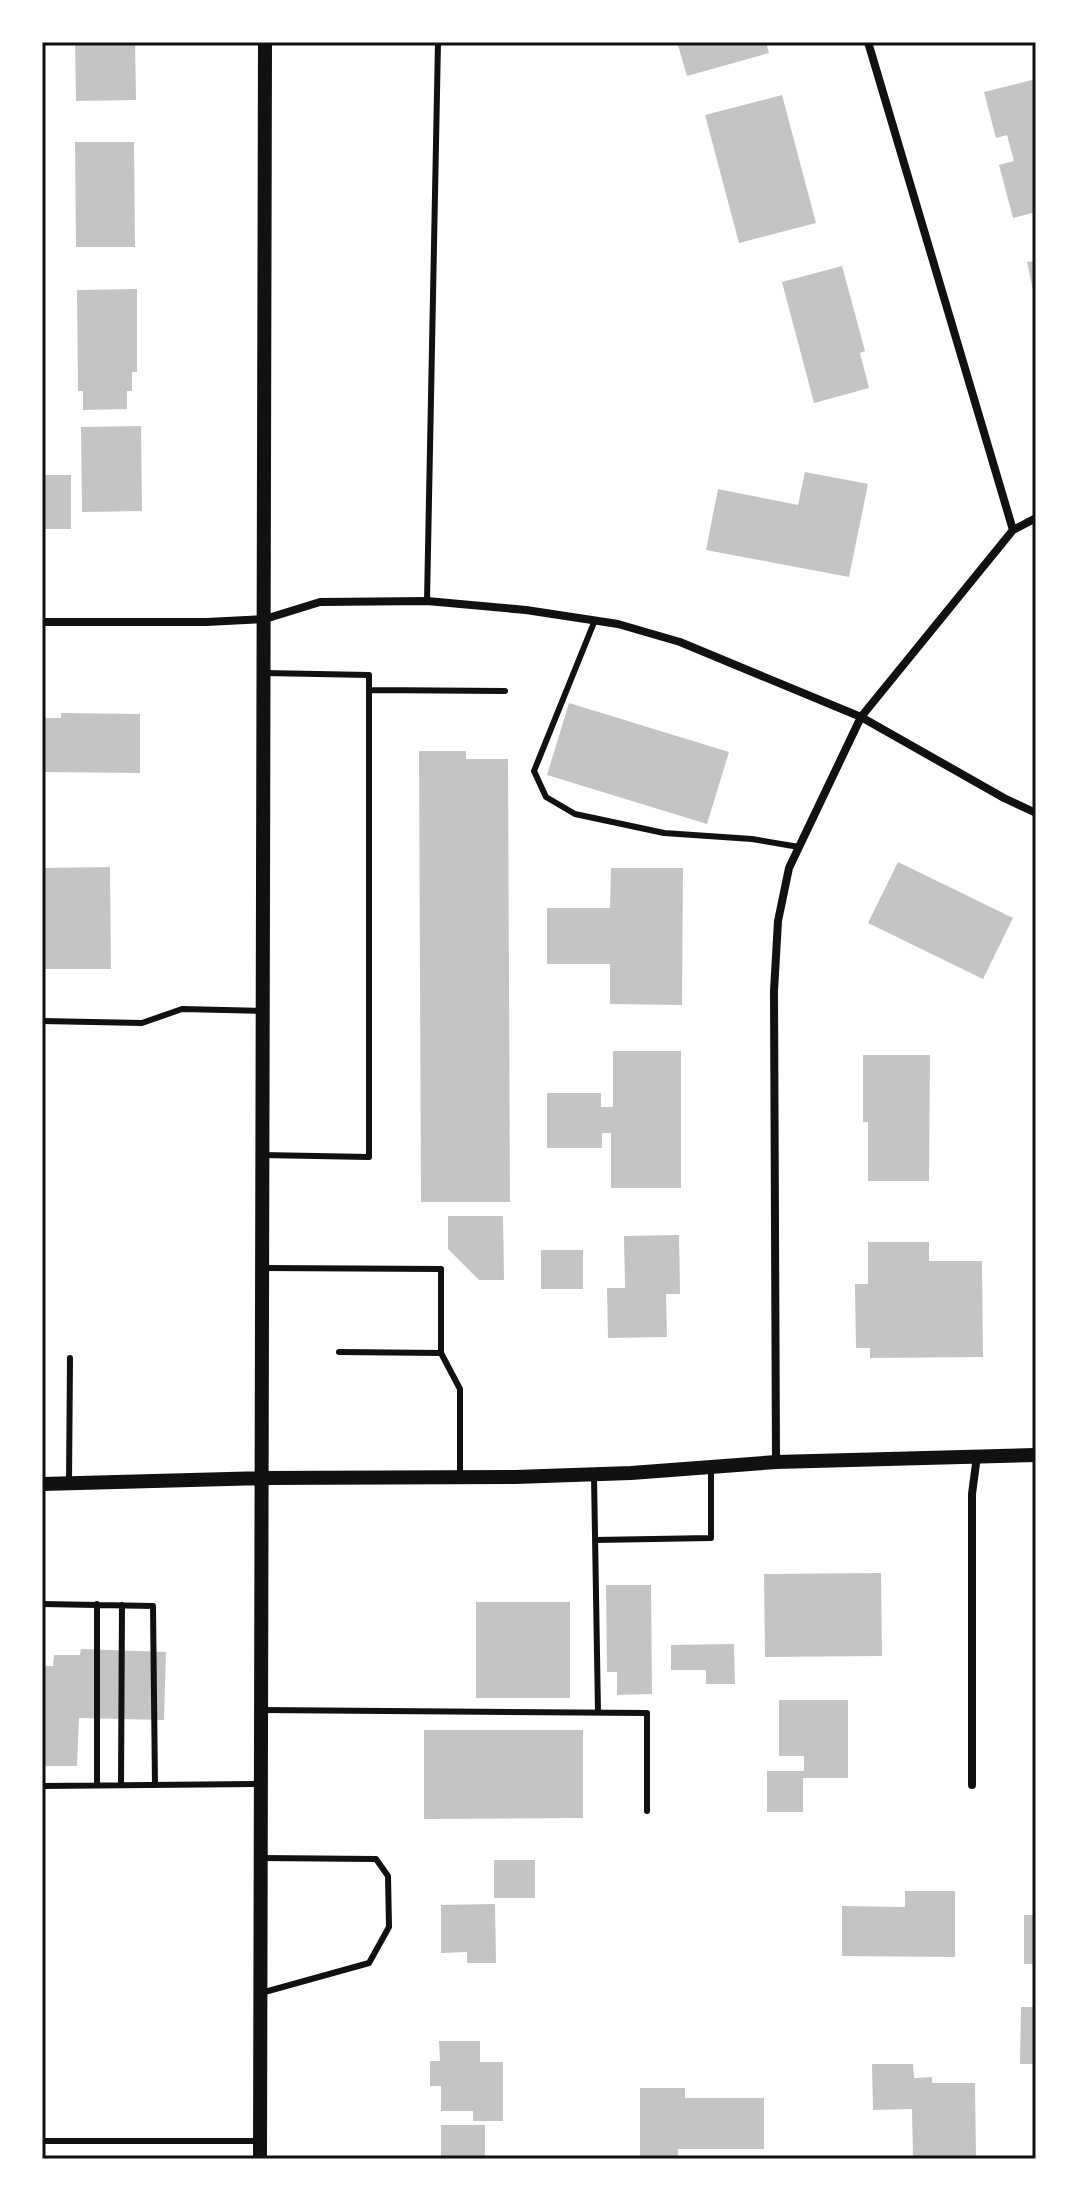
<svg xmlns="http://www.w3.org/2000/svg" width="1078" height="2201" viewBox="0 0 1078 2201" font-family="Karla,sans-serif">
  <rect width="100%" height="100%" fill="#fff"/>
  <path fill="#c4c4c4" d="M75 42H135L136 100 76 101Z
    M677 42H766L769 53 687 76Z
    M1036 79V212L1013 218 999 165 1014 161 1007 135 996 138 984 92Z
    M782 95 816 223 739 243 705 115Z
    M75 142H134L135 247H76Z
    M1036 261V298L1035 299 1027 262Z
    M842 266 865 351 860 353 869 388 814 403 782 282Z
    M137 289V372H132V391H127V409L83 410V391H78L77 290Z
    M141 426 142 511 82 512 81 427Z
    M805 472 868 484 849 577 706 550 718 489 798 505Z
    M42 475H71V529H42Z
    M569 703 729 752 707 824 547 775Z
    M61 713 140 714V773L42 772V718H61Z
    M419 751H466V759H508L510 1202H421Z
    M898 862 1013 918 983 979 868 923Z
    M110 867 111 969H42V868Z
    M611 868H683L682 1005 610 1004V964H547V908H610Z
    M613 1051H681V1188H611V1133H602V1148H547V1093H601V1107H613Z
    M863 1055H930L929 1181H868V1122H863Z
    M448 1216H503L504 1280H479L448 1249Z
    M679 1235 680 1294H666L667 1337 608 1338 607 1288H625L624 1236Z
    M868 1242H929V1261H982L983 1357 870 1358V1348H856L855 1284H868Z
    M541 1250H583V1289H541Z
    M881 1573 882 1656 765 1657 764 1574Z
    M606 1585H651L652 1694 617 1695V1672H607Z
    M476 1602H570V1698H476Z
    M734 1644 735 1684H706V1670H671V1645Z
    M81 1649 166 1652 164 1720 79 1718 77 1766H42V1666H53L54 1655H80Z
    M779 1700H848V1778H803V1812H767V1771H804V1756H779Z
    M424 1730H583V1818L424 1819Z
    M494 1860H535V1898H494Z
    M905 1891H955V1957L842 1956V1906L905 1907Z
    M495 1904 496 1963H467V1952L441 1953V1905Z
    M1024 1915H1036V1964H1024Z
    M1021 2007H1036V2064H1020Z
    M439 2041H480V2062H503V2121H473V2111H441V2086H430V2061H440Z
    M872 2064H913L914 2078 932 2077V2083H975L976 2159H913L912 2109 873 2110Z
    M640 2088H685V2098H764V2149H678V2159H640Z
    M441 2125H485V2159H441Z"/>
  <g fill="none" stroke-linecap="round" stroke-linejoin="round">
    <path stroke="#111" stroke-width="6" d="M427 601 438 42
      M595 620 534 771 546 797 575 814 664 833 752 839 799 847
      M369 690 505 691
      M42 1021 142 1023 182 1009 262 1011
      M262 1155 369 1157V675L265 673
      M264 1268 441 1269V1353L339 1352
      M441 1353 460 1389V1477
      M594 1476 598 1712
      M69 1483 70 1358
      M595 1540 711 1538V1467
      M42 1604 153 1606 155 1785
      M97 1604V1785
      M261 1710 647 1713V1811
      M121 1785 122 1605
      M42 1786 260 1784
      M261 1858 376 1859 388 1876 389 1927 369 1963 261 1993
      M42 2141H260"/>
    <path stroke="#111" stroke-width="8" d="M868 42 1013 530
      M42 622H206L265 619 320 602 427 601 526 610 618 624 680 642 861 717 1004 798 1036 813
      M776 1462 774 991 778 921 789 868 861 717 1013 530 1036 518
      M972 1785V1494L977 1456"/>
    <path stroke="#111" stroke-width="14" d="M42 1484 261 1478 515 1477 631 1473 776 1462 1036 1455
      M260 2159 265 42"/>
  </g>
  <rect width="1078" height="2201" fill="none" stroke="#ffffff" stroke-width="88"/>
  <rect x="44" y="44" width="990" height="2113" fill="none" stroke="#111" stroke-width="3"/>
</svg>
